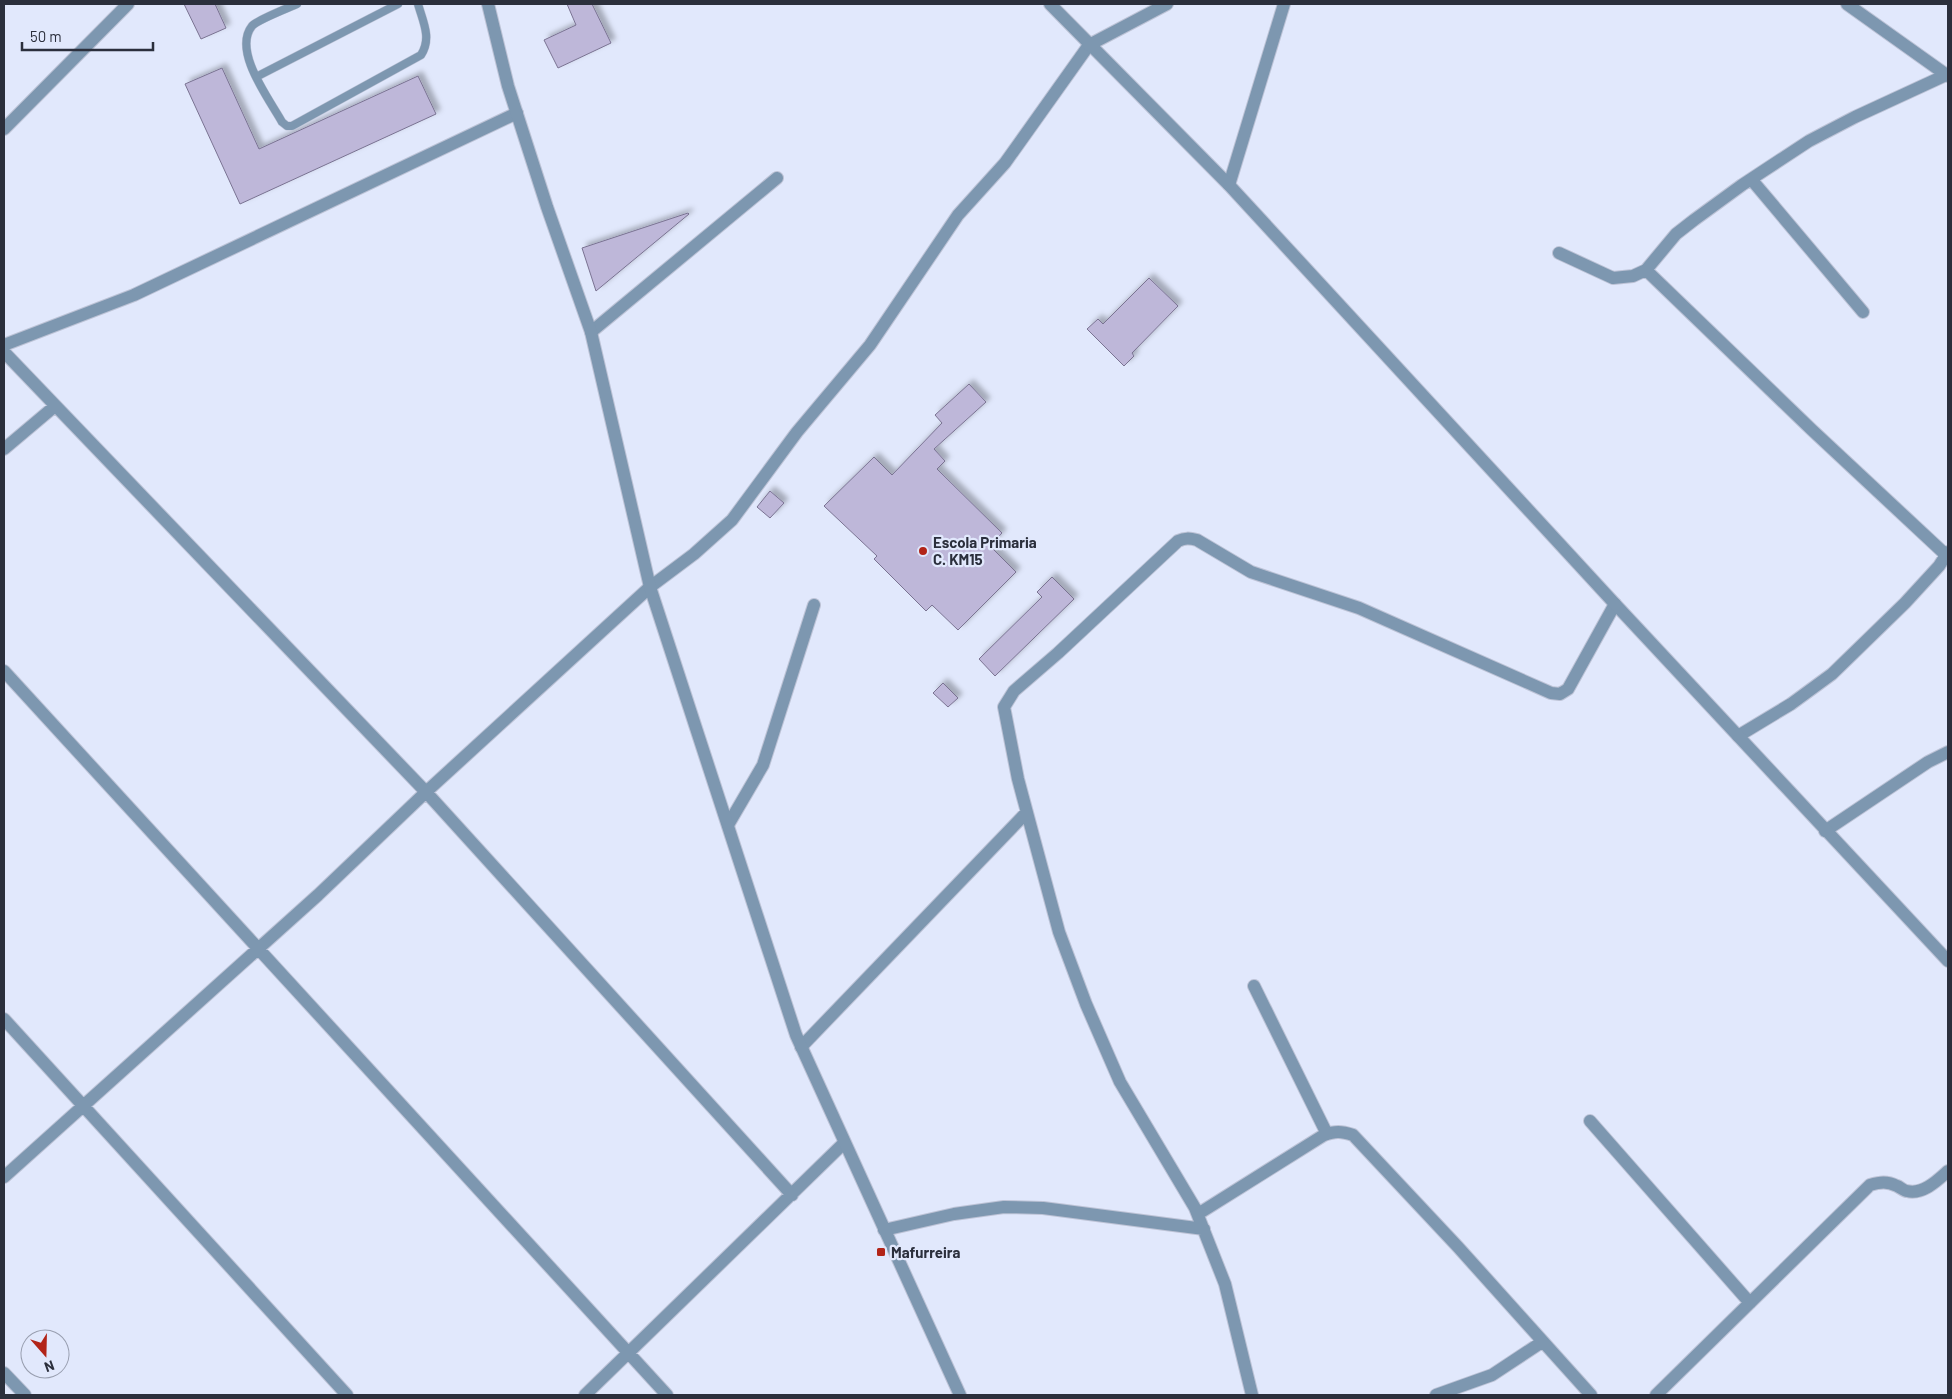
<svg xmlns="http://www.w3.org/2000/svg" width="1952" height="1399" viewBox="0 0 1952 1399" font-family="Barlow,sans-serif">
  <defs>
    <filter id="shadow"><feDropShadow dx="4.5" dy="-4.5" stdDeviation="2.5" flood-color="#0004"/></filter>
  </defs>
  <rect width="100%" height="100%" fill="#e1e8fc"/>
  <path fill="#beb7d9" stroke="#7a7392" filter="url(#shadow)" d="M184 4H215L226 28 201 39Z
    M567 4H592L611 43 558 68 544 40 576 25Z
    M222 68 259 149 418 76 436 114 240 204 185 84Z
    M688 213 689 214 596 291 582 248Z
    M1149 278 1178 306 1132 353 1134 356 1124 366 1087 329 1098 319 1103 324Z
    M969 384 986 402 934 449 945 461 937 469 1002 533 990 546 1016 572 958 630 932 605 926 611 874 559 877 556 824 506 874 457 892 475 942 423 935 415Z
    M770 491 784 503 770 518 757 507Z
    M1052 577 1074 599 995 676 979 659 1042 597 1037 592Z
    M943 683 958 698 948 707 933 693Z"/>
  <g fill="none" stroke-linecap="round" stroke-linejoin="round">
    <g stroke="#bdc3d6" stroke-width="9">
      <path id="service" d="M297 4C288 8 257 20 252 26 232 51 270 100 282 122L287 126H292L421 55C432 38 423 22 418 4
        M256 77 398 4"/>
    </g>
    <g stroke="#bdc3d6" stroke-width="14">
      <path id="minor" d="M1847 4 1948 76
        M4 129 128 4
        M1751 179 1863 312
        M1229 185 1284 4
        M1559 253 1613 278 1633 276 1646 270 1676 234 1694 220 1742 185 1809 141 1855 117 1946 75
        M1646 270 1812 430 1946 555
        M591 332 777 178
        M4 345 134 295 517 113
        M4 352 426 792 792 1195
        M4 449 55 406
        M4 671 667 1395
        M1738 736 1791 704 1832 674 1905 603 1939 566 1948 552
        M728 825 763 765 814 605
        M1825 831 1928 762 1948 752
        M1254 986 1327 1134
        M4 1019 347 1395
        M801 1047 1027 812
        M1590 1121 1750 1303
        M4 1177 318 895 426 792 650 587 694 554 732 520 797 432 870 345 958 215 1005 163 1089 45
        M1198 1214 1324 1135C1335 1131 1341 1131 1353 1135L1458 1247 1591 1395
        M884 1230 954 1214 1004 1207 1043 1208 1204 1229
        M4 1373 25 1395
        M585 1395 844 1143
        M1252 1395 1225 1284 1195 1208 1120 1082 1086 1004 1059 932 1018 779 1004 707 1014 691 1058 653 1178 541C1185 538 1189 538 1197 540L1251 572 1359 608 1551 693 1560 694 1568 689 1615 604
        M1436 1395 1492 1375 1542 1342
        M1656 1395 1870 1185C1880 1182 1887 1181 1897 1186 1900 1187 1904 1191 1907 1191 1923 1195 1938 1180 1948 1171"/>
    </g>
    <g stroke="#bdc3d6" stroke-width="14">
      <path id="tertiary" d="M488 4 508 86 547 207 591 332 650 587 796 1035 960 1395
        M1050 4 1229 185 1615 604 1948 961
        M1089 45 1167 4"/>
    </g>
    <use href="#service" stroke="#7d97b0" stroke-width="8"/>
    <use href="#minor" stroke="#7d97b0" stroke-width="12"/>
    <use href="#tertiary" stroke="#7d97b0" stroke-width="12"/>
  </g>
  <g fill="#b22418" stroke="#e1e8fc" stroke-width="2">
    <circle cx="923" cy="551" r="5"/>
    <rect x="876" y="1247" width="10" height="10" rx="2.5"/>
  </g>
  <g text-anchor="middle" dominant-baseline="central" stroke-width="4.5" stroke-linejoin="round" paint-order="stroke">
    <g font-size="15" font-weight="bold" fill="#2b2f3c" stroke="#e1e8fc" text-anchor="start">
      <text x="933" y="542">Escola Primaria<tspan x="933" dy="17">C. KM15</tspan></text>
      <text x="891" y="1252">Mafurreira</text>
    </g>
  </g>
  <rect width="1952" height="1399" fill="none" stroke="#2b2f3c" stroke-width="10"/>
  <g transform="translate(45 1354) rotate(160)"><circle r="24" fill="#e1e8fc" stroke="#989eaf"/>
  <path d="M0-4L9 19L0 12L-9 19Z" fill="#b22418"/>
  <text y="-8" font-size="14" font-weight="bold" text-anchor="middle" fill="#2b2f3c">N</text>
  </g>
  <path d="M22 42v8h131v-8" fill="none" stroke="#2b2f3c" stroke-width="2.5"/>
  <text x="30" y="42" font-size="15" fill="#2b2f3c" stroke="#e1e8fc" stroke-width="4" paint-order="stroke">50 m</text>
</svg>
